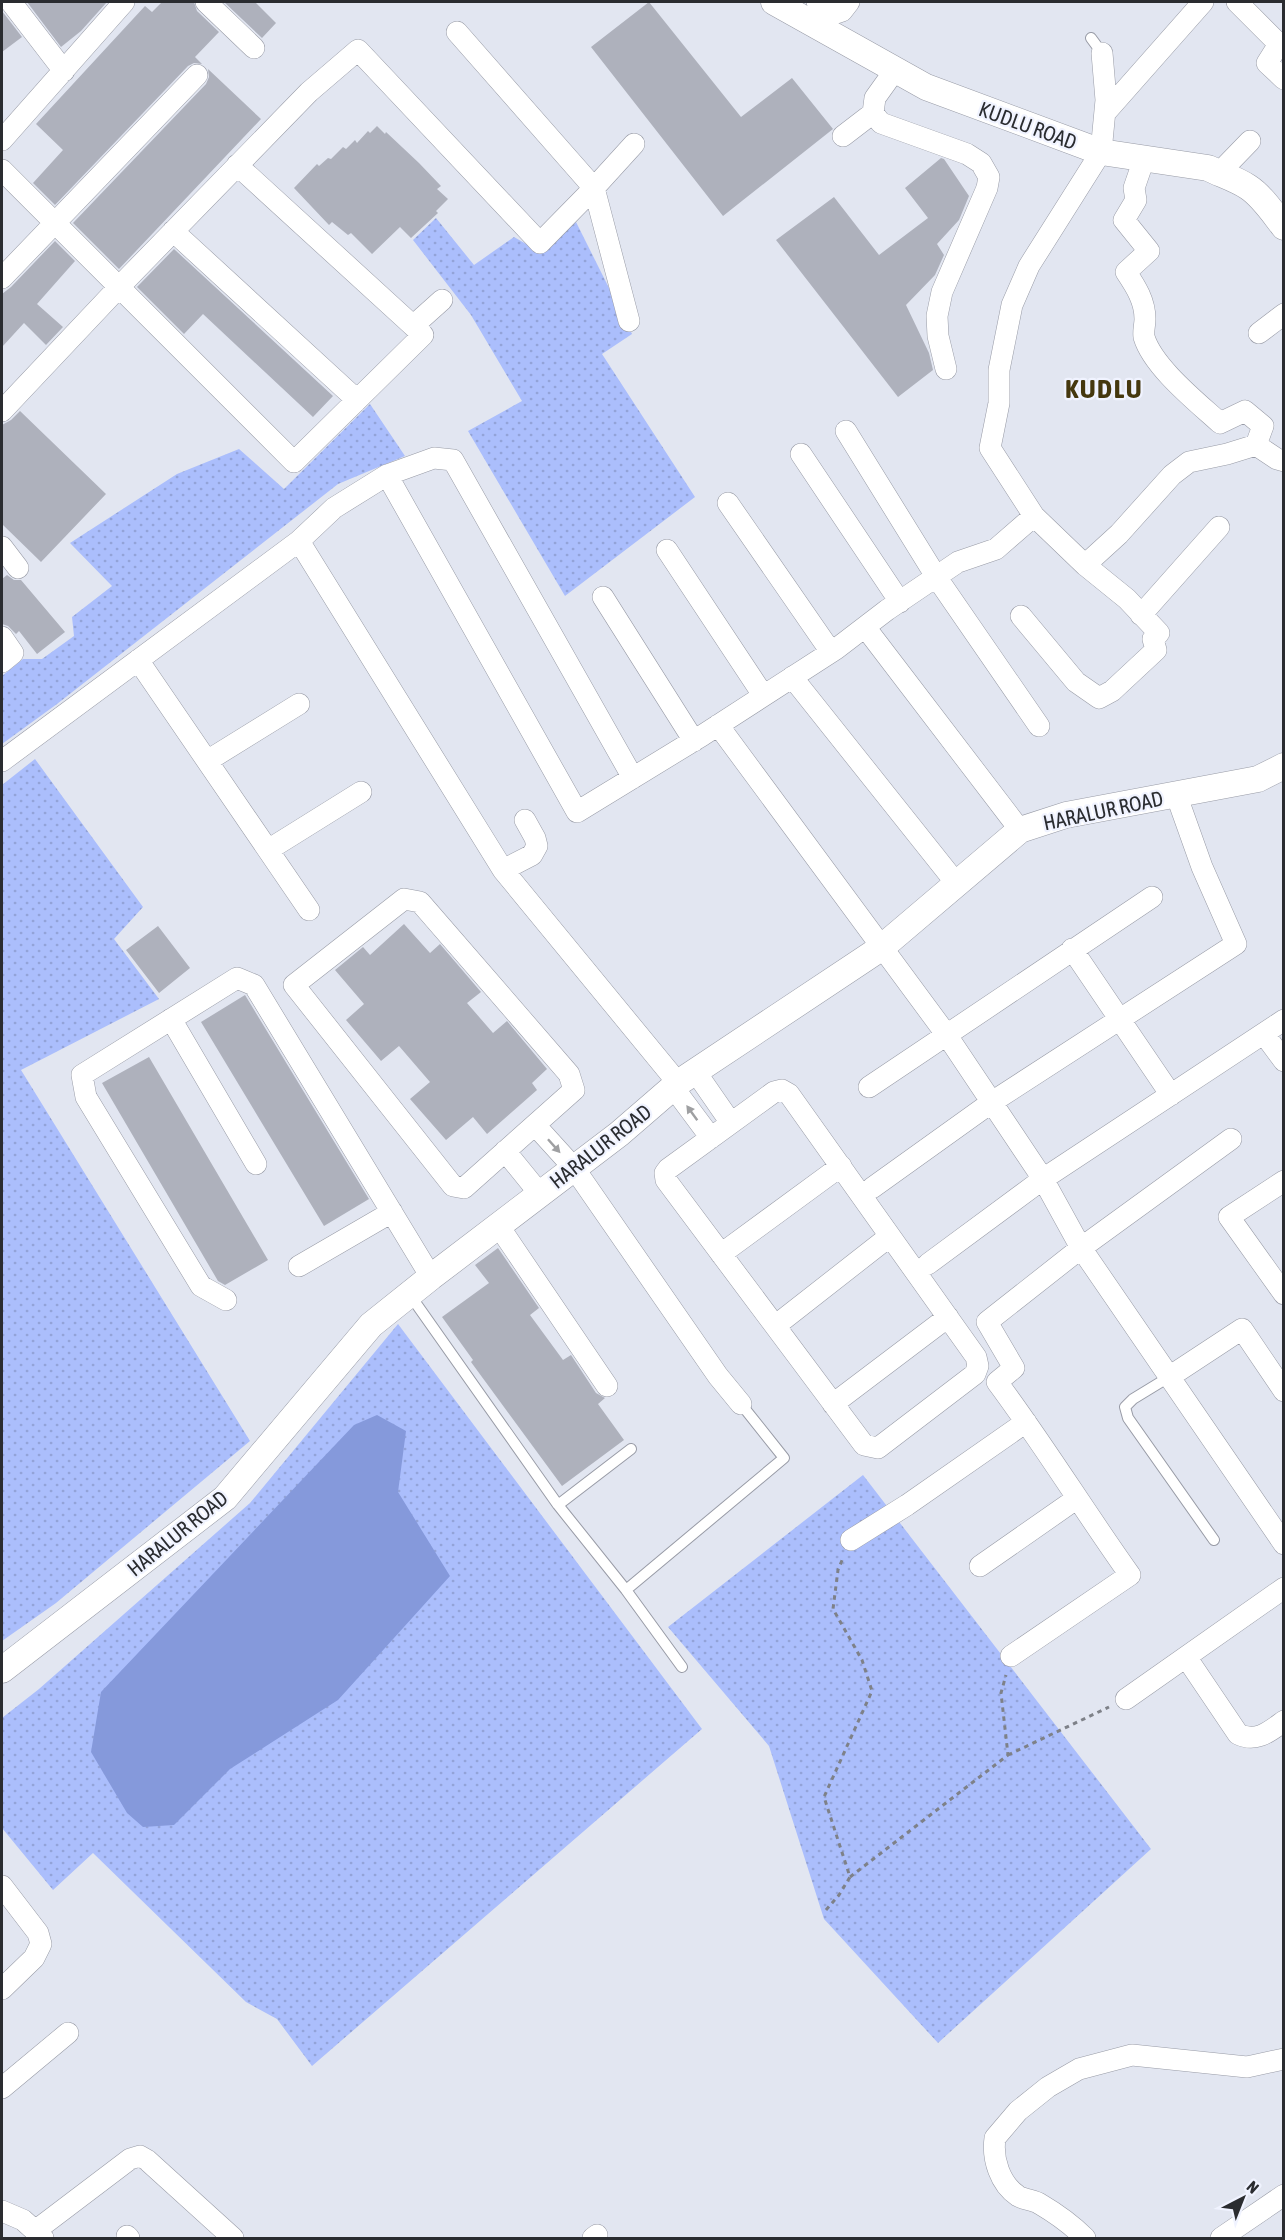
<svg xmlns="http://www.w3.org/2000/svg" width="1285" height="2240" viewBox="0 0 1285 2240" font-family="'Asap Condensed',sans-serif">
  <defs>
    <pattern id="grass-dots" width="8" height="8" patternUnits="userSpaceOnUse" patternTransform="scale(1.5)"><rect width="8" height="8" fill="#abbefc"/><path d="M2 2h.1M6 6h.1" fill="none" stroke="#93a3d8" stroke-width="1.8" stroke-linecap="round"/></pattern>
  </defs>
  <rect width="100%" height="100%" fill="#e2e6f1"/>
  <path fill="url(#grass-dots)" d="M436 218 474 265 514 237 540 252 576 222 632 334 602 354 695 497 565 596 468 431 522 401 471 315 413 240Z
    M370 404 405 456 338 484 57 704 2 744V676L23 659H42L74 636 72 617 112 586 70 543 177 474 239 449 284 489Z
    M35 759 143 907 114 939 159 999 21 1070 250 1441 56 1603 2 1641V785Z
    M398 1324 702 1729 312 2066 277 2019 246 2002 93 1853 53 1890 2 1828V1718L39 1689 250 1503Z
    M863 1475 1151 1849 938 2043 824 1919 769 1746 668 1627Z"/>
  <path fill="#8599db" d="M377 1415 406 1431 398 1492 450 1576 338 1700 230 1769 174 1825 143 1827 127 1813 91 1752 101 1692 354 1425Z"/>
  <path fill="#aeb1bc" d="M27 2H107L81 31 61 47Z
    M162 2H194L197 11 219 32 195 57 202 64 194 63 188 66 55 205 33 183 63 150 36 124 145 6 152 12Z
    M224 2H255L276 23 262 38Z
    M649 2 741 117 792 78 833 129 723 216 591 47Z
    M2 11 22 37 2 52Z
    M208 69 261 119 119 269 73 223 206 84 209 77Z
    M377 126 385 134 386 132 419 163 441 186 437 189 448 199 436 211 438 213 411 238 400 227 372 254 351 233 348 235 332 222 329 225 294 188 317 164 319 166 328 158 331 159 343 147 346 149 355 140 357 143 368 131 370 133Z
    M941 158 944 159 969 196 959 220 937 244 944 255 935 275 906 305 929 353 933 370 898 397 776 240 834 197 879 255 928 218 905 188Z
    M55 241 75 261 37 304 63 327 46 345 24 323 2 347V294L11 287Z
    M174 249 333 396 313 417 203 314 184 334 137 287Z
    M20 411 106 494 41 562 2 524V425L11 420Z
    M7 575 14 580H21L65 632 37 654 19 631 16 634 8 626 2 624V579Z
    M404 924 430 953 440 944 481 992 467 1003 493 1033 507 1021 547 1069 532 1083 537 1090 487 1134 473 1117 446 1140 410 1099 430 1082 399 1046 381 1061 346 1020 364 1004 335 970 363 947 370 955Z
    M158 926 190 968 159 993 126 950Z
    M245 995 369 1199 324 1226 201 1022Z
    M149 1057 268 1260 225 1285 218 1281 102 1083Z
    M498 1248 539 1308 530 1315 563 1360 571 1355 596 1393 605 1398 598 1404 624 1440 562 1486 471 1362 473 1360 442 1317 489 1283 475 1265Z"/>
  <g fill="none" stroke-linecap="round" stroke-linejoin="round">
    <g stroke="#989ba6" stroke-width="12">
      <path id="service" d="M1091 38 1102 53
        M410 1295 558 1505 626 1590 682 1667
        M1169 1377 1133 1399 1125 1407 1128 1418 1214 1540
        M558 1505 631 1449
        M626 1590 784 1458 741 1404"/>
    </g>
    <g stroke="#989ba6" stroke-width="22">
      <path id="minor" d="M11 2 64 71
        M206 2 254 48
        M817 2 824 8 836 13 842 11 849 2
        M1237 2 1279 44 1267 63 1284 79
        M895 70 875 98 873 113 881 123 967 154 981 163 989 177 987 188 942 292 937 316 938 336 946 369
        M1105 113 1203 2
        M843 136 873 113
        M2 140 124 2
        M1144 159 1134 188 1136 200 1124 220 1149 251 1126 272C1136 287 1145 301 1145 319 1145 325 1143 331 1144 337 1153 367 1197 402 1220 423L1245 411 1263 426 1256 445
        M2 170 294 462 423 335 237 165
        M1219 173 1250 141
        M173 231 357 400
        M2 278 197 75
        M629 321 594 188 634 144
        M413 326 442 300
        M1259 333 1284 314
        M2 411 119 287 309 92 358 50 540 243 594 188 457 32
        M846 431 937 578 1039 726
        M801 454 900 602
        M387 475 577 812 703 735 836 649 887 610 958 562 996 549 1034 516
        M728 503 831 652
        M299 541 503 870 678 1083
        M2 547 18 568
        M667 550 763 695
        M1085 565 1119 534 1172 475 1189 462 1227 454 1256 445 1277 459 1284 461
        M603 597 694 741
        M1141 615 1219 527
        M1021 616 1076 682 1099 698 1112 691 1156 650 1153 639 1159 633 1127 599 1085 565 1034 516 990 448 999 403V370L1012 305 1029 266 1101 152 1106 100 1102 53
        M865 627 1020 830
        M2 637 13 653 2 662
        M138 660 309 910
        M792 677 956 883
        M718 725 946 1034 1043 1179 1081 1248 1284 1544
        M2 761 299 541 334 508 387 475 434 458 453 460 633 778
        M207 761 299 704
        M268 850 361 792
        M503 870 532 855 537 846 535 838 525 820
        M404 899 420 902 569 1074 574 1090 464 1188 453 1186 294 985Z
        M1072 949 1171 1095
        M171 1019 256 1164
        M1264 1034 1284 1061
        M695 1071 731 1123
        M673 1087 711 1138
        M869 1087 1152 897
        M782 1090 789 1094 976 1357 978 1366 975 1374 878 1448 864 1445 666 1180 665 1173 668 1169 774 1092Z
        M535 1125 574 1168 718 1376 741 1404
        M505 1151 540 1194
        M1284 1181 1229 1217 1284 1294
        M872 1188 992 1102 1236 944 1202 867 1176 794
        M498 1225 607 1386
        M721 1254 841 1166
        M928 1264 1043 1179 1284 1020
        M299 1266 392 1212
        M226 1300 201 1286 86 1097 82 1075 237 978 254 985 431 1277
        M775 1326 890 1236
        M1169 1377 1242 1329 1284 1391
        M833 1404 948 1317
        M851 1540 907 1505 1026 1422
        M980 1566 1076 1499
        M1011 1656 1130 1575C1085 1512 1044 1445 997 1382L1014 1368 987 1322 1081 1248 1231 1139
        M1186 1657 1238 1734C1256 1743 1269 1732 1284 1721
        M1126 1699 1284 1588
        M2 1886 38 1933 41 1944 34 1958 2 1989
        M2 2088 68 2033
        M2 2211 23 2220 43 2238
        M35 2231 130 2159 140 2156 147 2160 233 2238
        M127 2236 129 2238
        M593 2238 597 2235
        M1085 2238C1071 2224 1057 2214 1040 2204 1034 2200 1025 2200 1018 2196 1000 2184 992 2159 995 2138L1018 2111 1048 2087 1079 2069 1132 2055 1247 2067 1284 2059
        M1221 2238 1284 2195"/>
    </g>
    <g stroke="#989ba6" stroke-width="27">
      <path id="tertiary" d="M774 2 926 87 1101 152 1208 168C1220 174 1236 179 1248 187 1262 196 1273 213 1284 227
        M2 1670 225 1498 371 1325 431 1277 619 1134 678 1083 881 948 1020 830 1066 815 1258 779 1284 766"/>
    </g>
    <path stroke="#7e8188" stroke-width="3" stroke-dasharray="4.5 4.5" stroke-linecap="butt" d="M1008 1755 1109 1707
      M850 1877 1008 1755 1001 1693 1006 1675
      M826 1910 839 1895 850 1877 824 1797 872 1691 862 1660 833 1609 838 1570 843 1558"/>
    <use href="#service" stroke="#fff" stroke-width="10"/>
    <use href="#minor" stroke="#fff" stroke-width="21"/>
    <use href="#tertiary" stroke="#fff" stroke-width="26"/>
  </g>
  <defs><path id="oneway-solid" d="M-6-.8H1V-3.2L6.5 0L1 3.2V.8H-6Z" transform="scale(1.5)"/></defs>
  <g fill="#9fa0a2">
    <use href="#oneway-solid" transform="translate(692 1113) rotate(-126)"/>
    <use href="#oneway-solid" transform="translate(554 1146) rotate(48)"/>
  </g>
  <g text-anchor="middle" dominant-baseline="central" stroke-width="4.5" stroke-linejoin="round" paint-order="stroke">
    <g font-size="21" fill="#2a2c30" stroke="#f0f3ff">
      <text transform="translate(1028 125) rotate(20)">KUDLU ROAD</text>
      <text transform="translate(1103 810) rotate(-12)">HARALUR ROAD</text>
      <text transform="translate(600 1146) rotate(-38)">HARALUR ROAD</text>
      <text transform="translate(177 1533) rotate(-39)">HARALUR ROAD</text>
    </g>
    <g font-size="27" font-weight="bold" letter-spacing="1.5" fill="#45380f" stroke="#f0f3ff">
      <text x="1104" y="388">KUDLU</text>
    </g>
  </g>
  <rect width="1285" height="2240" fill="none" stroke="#2a2c30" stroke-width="6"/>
  <g transform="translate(1243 2198) rotate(42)" stroke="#f0f3ff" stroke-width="4.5" paint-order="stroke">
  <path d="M0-4.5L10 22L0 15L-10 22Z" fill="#2a2c30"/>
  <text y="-9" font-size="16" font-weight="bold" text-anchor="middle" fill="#2a2c30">N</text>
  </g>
</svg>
